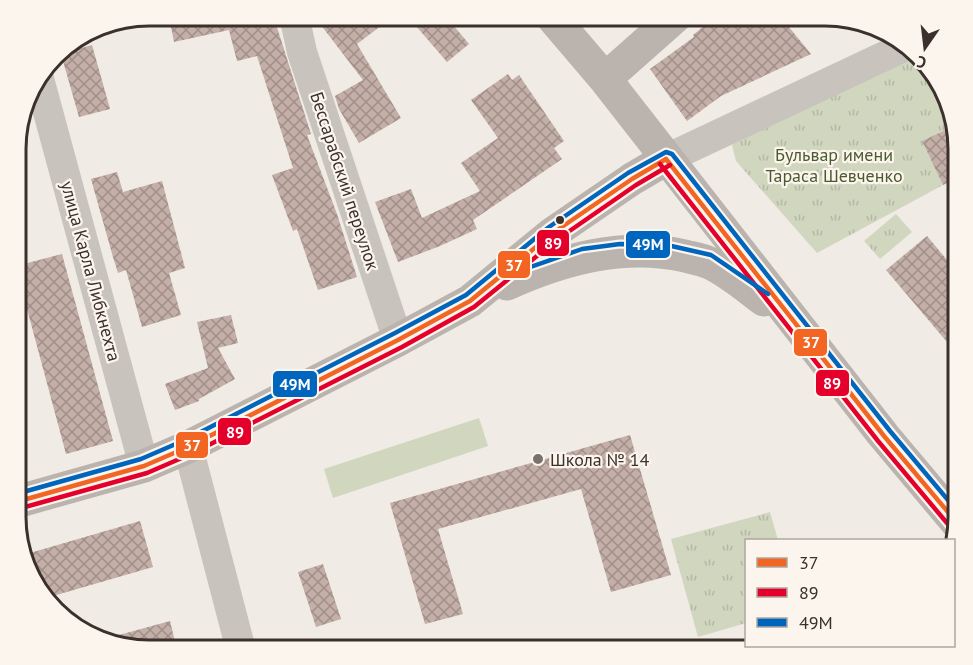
<svg xmlns="http://www.w3.org/2000/svg" width="973" height="665" viewBox="0 0 973 665" font-family="'PT Sans',sans-serif">
  <defs>
    <pattern id="grass-tufts" width="24" height="20" patternUnits="userSpaceOnUse" patternTransform="scale(1.5)"><rect width="24" height="20" fill="#d1d6bf"/><path d="M3 7l-1-3M5 7V3M7 7l1-3M15 17l-1-3M17 17v-4M19 17l1-3" fill="none" stroke="#b4b8a4"/></pattern>
    <pattern id="building-cross-hatch" width="8" height="8" patternUnits="userSpaceOnUse" patternTransform="scale(1.5)"><rect width="8" height="8" fill="#c3afa7"/><path d="M0 0l8 8M0 8l8-8" fill="none" stroke="#a08f88"/></pattern>
  </defs>
  <rect width="100%" height="100%" fill="#f0ebe5"/>
  <path fill="url(#grass-tufts)" d="M914 52 940 82 954 126 922 141 943 185 817 253 736 161 732 145 742 130Z
    M896 214 912 232 880 259 864 241Z
    M770 512 778 540H746V623L698 637 671 539Z"/>
  <path fill="#d1d6bf" d="M479 418 488 446 333 498 324 469Z"/>
  <path fill="url(#building-cross-hatch)" d="M716 16H780L811 54 721 96 687 121 650 69 694 37 693 35Z
    M390 19 357 44 401 118 359 143 339 109 335 96 363 80 317 20Z
    M410 19H448L469 44 447 62Z
    M275 21 311 134 307 135 337 214 357 277 318 290 297 229 293 231 272 175 293 168 257 56 237 61 229 30 174 42 170 22Z
    M92 45 110 109 79 117 61 54Z
    M508 74 512 80 519 75 564 141 554 148 562 159 473 220 477 229 440 246 398 262 375 202 411 189 422 218 480 191 461 163 498 138 471 100Z
    M954 126 958 140V178L943 185 922 141Z
    M117 172 123 192 162 181 185 268 169 273 181 315 142 327 126 270 118 273 113 257 91 179Z
    M927 236 958 273V355L886 270Z
    M62 254 113 441 66 454 16 268V266Z
    M231 315 238 343 218 348 235 379 199 399V401L175 410 165 384 208 368 197 322Z
    M630 435 671 575 611 592 581 489 438 529 463 614 425 624 390 503Z
    M140 521 153 567 46 598 33 583 23 555Z
    M323 564 341 619 316 627 298 572Z
    M170 621 177 650H140L108 638Z"/>
  <g fill="none" stroke-linecap="round" stroke-linejoin="round">
    <path stroke="#c9c3be" stroke-width="30" d="M295 20 302 52 398 340
      M38 75 144 466
      M666 159 908 45
      M188 447 241 650"/>
    <path stroke="#bab3ae" stroke-width="33" d="M553 18 605 79 884 436 958 524
      M605 79 675 17
      M507 284C563 259 624 242 685 256 692 258 700 259 707 262 724 268 749 289 764 300
      M16 502 144 466 188 447 398 340 470 301 553 233 632 179 666 159"/>
    <g stroke="#fbf5ee" stroke-width="9">
      <path id="bus-1" d="M666 159 884 436 958 524
        M16 502 144 466 188 447 398 340 470 301 553 233 632 179 666 159"/>
    </g>
    <g stroke="#fbf5ee" stroke-width="9">
      <path id="bus-2" d="M660 164 878 441 952 529
        M18 509 147 473 191 454 402 347 474 307 558 239 636 185 670 165"/>
    </g>
    <g stroke="#fbf5ee" stroke-width="9">
      <path id="bus-3" d="M519 271 582 249 620 244 667 245 711 255 768 294
        M16 494 141 459 185 440 395 333 466 295 549 227 628 173 666 152 672 154 890 431 958 512"/>
    </g>
    <use href="#bus-1" stroke="#f26522" stroke-width="4.5"/>
    <use href="#bus-2" stroke="#e4002b" stroke-width="4.5"/>
    <use href="#bus-3" stroke="#0065bd" stroke-width="4.5"/>
  </g>
  <circle fill="#3b302b" stroke="#fbf5ee" stroke-width="2" cx="560" cy="220" r="5"/>
  <circle fill="#7a716c" stroke="#fbf5ee" stroke-width="2" cx="538" cy="459" r="6"/>
  <g text-anchor="middle" dominant-baseline="central" stroke-width="4.5" stroke-linejoin="round" paint-order="stroke">
    <g font-size="18" fill="#4a5a2e" stroke="#fbf5ee">
      <text x="834" y="154">Бульвар имени<tspan x="834" dy="21">Тараса Шевченко</tspan></text>
    </g>
    <g font-size="18" fill="#3b302b" stroke="#fbf5ee">
      <text transform="translate(345 181) rotate(72)">Бессарабский переулок</text>
      <text transform="translate(91 271) rotate(75)">улица Карла Либкнехта</text>
    </g>
    <g font-size="18" fill="#3b302b" stroke="#fbf5ee" text-anchor="start">
      <text x="550" y="459">Школа № 14</text>
    </g>
  </g>
  <path d="M0 0H973V665H0ZM149 26H825A123 123 0 0 1 948 149V517A123 123 0 0 1 825 640H149A123 123 0 0 1 26 517V149A123 123 0 0 1 149 26Z" fill="#fbf5ee" fill-rule="evenodd"/>
  <path fill="none" stroke="#3b302b" stroke-width="3" d="M149 26H825A123 123 0 0 1 948 149V517A123 123 0 0 1 825 640H149A123 123 0 0 1 26 517V149A123 123 0 0 1 149 26Z"/>
  <g stroke="#fbf5ee" stroke-width="2">
    <rect x="536" y="229" width="34" height="28" rx="6" fill="#e4002b"/>
    <rect x="625" y="230" width="46" height="29" rx="6" fill="#0065bd"/>
    <rect x="497" y="250" width="34" height="29" rx="6" fill="#f26522"/>
    <rect x="793" y="328" width="35" height="29" rx="6" fill="#f26522"/>
    <rect x="815" y="369" width="35" height="28" rx="6" fill="#e4002b"/>
    <rect x="272" y="370" width="46" height="28" rx="6" fill="#0065bd"/>
    <rect x="217" y="417" width="35" height="29" rx="6" fill="#e4002b"/>
    <rect x="175" y="431" width="34" height="28" rx="6" fill="#f26522"/>
  </g>
  <g font-size="16" text-anchor="middle" font-weight="bold" fill="#fff">
    <text x="553" y="249">89</text>
    <text x="648" y="250">49М</text>
    <text x="514" y="271">37</text>
    <text x="811" y="348">37</text>
    <text x="832" y="389">89</text>
    <text x="295" y="390">49М</text>
    <text x="235" y="438">89</text>
    <text x="192" y="451">37</text>
  </g>
  <rect x="745" y="539" width="210" height="108" fill="#fbf5ee" stroke="#aea6a0" stroke-width="1.5"/>
  <rect x="757" y="558" width="30" height="9" fill="#f26522" stroke="#aea6a0" stroke-width="1.5"/>
  <text x="799" y="569" font-size="18" fill="#3b302b">37</text>
  <rect x="757" y="588" width="30" height="9" fill="#e4002b" stroke="#aea6a0" stroke-width="1.5"/>
  <text x="799" y="599" font-size="18" fill="#3b302b">89</text>
  <rect x="757" y="618" width="30" height="9" fill="#0065bd" stroke="#aea6a0" stroke-width="1.5"/>
  <text x="799" y="629" font-size="18" fill="#3b302b">49М</text>
  <g transform="translate(925 48) rotate(194)" stroke="#fbf5ee" stroke-width="4.5" paint-order="stroke">
  <path d="M0-4.5L10 22L0 15L-10 22Z" fill="#3b302b"/>
  <text y="-9" font-size="16" font-weight="bold" text-anchor="middle" fill="#3b302b">С</text>
  </g>
</svg>
